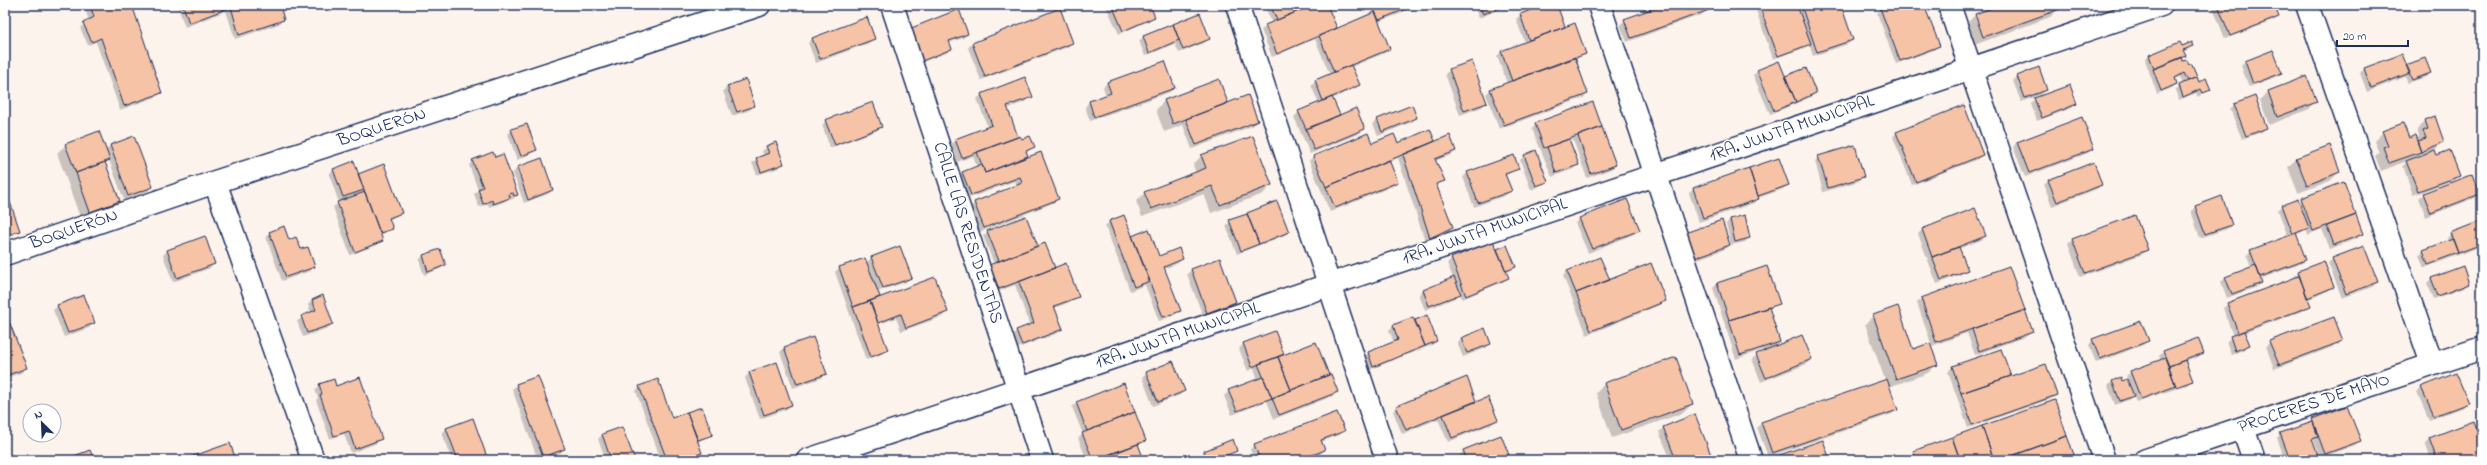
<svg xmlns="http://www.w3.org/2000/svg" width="2487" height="465" viewBox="0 0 2487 465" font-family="'Indie Flower',sans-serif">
  <rect width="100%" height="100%" fill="#fdf3ed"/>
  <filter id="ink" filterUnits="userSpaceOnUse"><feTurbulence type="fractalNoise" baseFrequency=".025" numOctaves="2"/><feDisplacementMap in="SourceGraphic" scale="8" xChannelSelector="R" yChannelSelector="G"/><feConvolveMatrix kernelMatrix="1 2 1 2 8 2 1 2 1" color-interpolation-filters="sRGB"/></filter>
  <g filter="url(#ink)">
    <path fill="#0003" d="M90 5H131L161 93 156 97 120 110 96 42 88 45 80 28 89 21 85 9Z
      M177 5H279L283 19 279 24 235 39 226 11 185 27Z
      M1148 5 1153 16 1149 21 1119 34 1106 6Z
      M1264 5H1326L1337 29 1387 5H1405L1406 8 1402 13 1378 22 1389 49 1385 53 1351 67 1359 85 1354 89 1332 99 1339 117 1364 129 1360 133 1310 154 1294 117 1299 112 1319 104 1311 85 1315 81 1330 75 1315 39 1272 57 1261 30 1272 23Z
      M1473 5H1510L1479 18Z
      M1548 5H1556L1565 28 1585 53 1575 60 1587 94 1583 98 1499 129 1486 94 1491 89 1507 83 1497 56 1501 52 1525 43 1516 19 1521 15Z
      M1640 5H1706L1708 9 1703 14 1627 42 1620 25 1625 20 1643 13Z
      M1763 5H1796L1798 13 1803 9 1814 5H1840L1852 40 1848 44 1813 56 1809 44 1805 48 1773 59 1756 10Z
      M1891 5H1923L1938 46 1934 50 1896 64 1877 13Z
      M2003 5H2058L2059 8 2050 17 1974 45 1966 24 1975 15Z
      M2212 5H2273L2278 17 2273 21 2225 39Z
      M958 11 967 34 963 38 948 43 950 49 946 53 917 64Z
      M1199 14 1209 39 1204 43 1179 53 1175 44 1145 56 1139 41 1143 37Z
      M813 38 873 39 869 43 816 63 808 43Z
      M1072 42 1068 47 981 80 968 48 972 43Z
      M2180 43 2181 47 2193 46 2183 52 2184 55 2181 59 2198 83 2210 89 2198 97 2196 93 2179 100 2175 90 2183 84 2180 77 2175 79 2176 84 2172 88 2157 94 2145 60 2149 56Z
      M2273 52 2281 72 2276 77 2249 87 2241 66 2245 62Z
      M2402 55 2406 66 2430 73 2426 77 2408 83 2405 77 2367 92 2360 73 2364 69Z
      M2038 69 2046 90 2042 94 2021 102 2013 81 2017 77Z
      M1450 70 1486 102 1482 107 1460 115 1445 74Z
      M1758 71 1785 78 1815 93 1811 97 1776 112Z
      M1757 72 1774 113 1770 114 1753 75Z
      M2482 75V89L2478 78Z
      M1024 78 1031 96 1027 101 1007 109 1018 138 1033 147 1026 153 1027 158 1058 199 1053 203 980 232 970 207 975 203 1017 186 1015 181 967 199 958 177 963 172 977 167 973 156 957 162 951 144 955 140 988 128 977 99 981 95Z
      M1218 80 1227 103 1257 121 1252 126 1192 149 1183 125 1164 132 1156 110 1164 101Z
      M1107 83 1174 88 1170 92 1090 121 1085 107 1089 102 1106 96 1103 87Z
      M727 86 754 106 750 110 732 116 723 91Z
      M2268 92 2315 102 2307 110 2269 125 2260 100Z
      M2035 99 2076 104 2072 108 2037 121 2031 104Z
      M1593 103 1615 165 1611 169 1587 178 1573 140 1569 141 1577 164 1573 169 1552 177 1532 129 1536 124Z
      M2235 104 2266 128 2262 132 2242 139 2230 109Z
      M1411 106 1416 117 1412 122 1378 136 1373 124 1377 120Z
      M826 121 881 127 876 131 830 148 822 125Z
      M2426 121 2443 142 2434 151 2436 156 2458 175 2454 180 2413 195 2403 166 2407 161 2381 171 2375 156 2379 153 2374 141 2383 132 2415 140 2419 136 2417 130Z
      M512 130 535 150 531 154 517 160 508 134Z
      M1430 130 1435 142 1455 151 1451 155 1435 161 1444 180 1436 186 1452 227 1448 231 1425 241 1398 158 1389 162 1397 182 1393 186 1330 212 1309 161 1313 157 1367 134 1372 144H1397Z
      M1897 132 1982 155 1978 159 1912 185 1893 137Z
      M134 137 152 186 148 191 124 200 109 160 105 164 118 201 110 210 81 220 57 153 66 145 105 151 110 146Z
      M1253 137 1271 185 1263 194 1211 213 1204 194 1142 217 1136 201 1145 193 1196 173 1193 165 1201 156Z
      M2017 142 2093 148 2088 153 2025 177 2013 147Z
      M767 147 783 163 779 168 757 175 752 163 764 156 762 151Z
      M1525 155 1547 182 1531 190 1520 160Z
      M1819 157 1863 176 1859 181 1823 192 1815 161Z
      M495 158 517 195 513 199 510 200 509 197 504 202 489 207 488 204 479 207 474 194 478 190 469 165 473 161Z
      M2297 158 2339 172 2330 181 2298 193 2288 167Z
      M541 159 552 190 548 194 524 203 513 173 517 168Z
      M1518 168 1505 176 1510 191 1506 195 1474 207 1463 177 1468 173Z
      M333 170 357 175 401 213 389 220 392 228 380 236 381 241 377 245 350 255 333 207 339 203 329 174Z
      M2049 180 2101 185 2097 189 2052 206 2044 185Z
      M2343 183 2362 234 2358 238 2330 249 2322 229 2308 235 2307 229 2296 235 2305 260 2300 264 2260 279 2261 282 2257 287 2227 298 2221 282 2226 277 2251 268 2247 255 2251 251 2288 237 2278 210 2283 206 2298 202Z
      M1788 185 1783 189 1758 198 1754 203 1699 222 1689 193 1694 189Z
      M2424 194H2479L2475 198 2426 217 2419 198Z
      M2222 198 2231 225 2227 229 2200 238 2191 211 2195 207Z
      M5 202 19 230 5 238Z
      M1276 202 1288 232 1283 236 1237 254 1226 226 1230 221Z
      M1975 209 1985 236 1981 240 1958 249 1966 269 1962 274 1937 284 1918 234 1922 230Z
      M1124 216 1131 237 1159 257 1182 259 1178 263 1164 269 1179 310 1175 315 1159 321 1145 285 1130 291 1105 226 1109 222Z
      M2135 216 2147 249 2143 254 2080 277 2068 244 2072 240Z
      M1580 219 1639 230 1634 234 1588 253 1575 223Z
      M1730 219 1749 238 1745 242 1731 245 1726 224Z
      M2480 223 2482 246 2424 268 2419 255 2424 251 2448 242 2447 238 2451 234Z
      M270 232 289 241 314 266 310 271 282 281 266 237Z
      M988 232 1037 247 1077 297 1073 301 1054 308 1062 329 1058 333 1018 348 1013 335 1017 330 1030 326 1015 285 994 293 985 270 994 264 983 236Z
      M1683 235 1729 245 1730 244 1725 249 1687 263Z
      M204 238 214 264 210 268 173 282 163 255 167 251Z
      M1506 246 1515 267 1506 273 1507 278 1503 282 1462 299 1460 293 1455 298 1425 310 1419 295 1423 290 1453 278 1447 263 1452 259 1496 251Z
      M440 250 445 265 440 269 424 275 419 260 423 256Z
      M872 257 911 277 906 282 877 292 879 299 946 312 942 317 901 331 896 318 877 325 886 350 882 354 866 360 835 272 839 268 865 259 866 263Z
      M2333 259 2377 282 2372 287 2342 298 2328 263Z
      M2324 262 2333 287 2328 291 2307 300 2309 306 2305 310 2244 333 2249 345 2245 349 2231 355 2226 342 2233 336 2223 308 2228 304 2295 279 2294 277 2298 272Z
      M2009 267 2032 332 2027 336 1975 355 1967 333 1932 346 1917 303 1921 299Z
      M1191 270 1235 301 1231 306 1203 316 1187 274Z
      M1567 271 1609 281 1665 301 1660 305 1587 335 1563 276Z
      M2432 278 2468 284 2464 288 2434 299 2427 283Z
      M1717 284 1779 303 1768 310 1779 342 1773 348 1811 359 1807 364 1761 382 1752 359 1765 349 1736 359 1713 288Z
      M312 300 332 324 328 328 303 337 297 321 311 313 308 305Z
      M58 306 94 323 89 328 64 337 53 310Z
      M1874 315 1912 351 1937 364 1928 373 1889 387 1896 410 1892 414 1768 457 1757 427 1762 423 1885 380 1865 324Z
      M1426 316 1436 341 1432 345 1369 370 1364 357 1368 353 1394 343 1389 330 1393 326Z
      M5 318 25 368 21 373 5 378Z
      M1274 332 1283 354 1279 358 1329 376 1337 391 1333 396 1274 419 1267 401 1232 415 1224 396 1229 391 1258 380 1254 368 1248 371 1239 349 1243 344Z
      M812 338 826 373 821 378 793 388 780 352 784 348Z
      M1462 339 1490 344 1486 348 1463 357 1457 343Z
      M2093 340 2147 341 2143 345 2096 363 2089 345Z
      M2342 341 2338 345 2274 369 2266 346 2270 342Z
      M2001 350 2010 378 2056 395 2051 399 1968 428 1948 372 1952 367Z
      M2163 352H2203L2198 357 2185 362 2192 380 2187 385 2136 402 2133 395 2128 400 2115 405 2108 386 2113 381 2128 380 2126 376 2131 372 2161 360 2159 356Z
      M776 363 791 405 787 409 760 419 745 378 749 373Z
      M1146 373 1184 391 1180 395 1153 406 1142 377Z
      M1466 379 1476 403 1497 420 1492 424 1448 442 1438 419 1402 434 1393 411 1397 407Z
      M1604 384 1692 404 1683 413 1612 438 1596 393Z
      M320 385 336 387 381 439 377 443 351 453 344 434 330 439 316 400 318 398 315 390Z
      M517 385 564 449 560 453 538 460 512 389Z
      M1123 385 1145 440 1137 446 1143 460H1087L1078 438 1083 434 1072 407 1077 403Z
      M640 387 671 419 702 408 712 434 698 442 701 452 697 457 688 460H661L636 391Z
      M2422 387 2468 402 2463 407 2429 420 2417 392Z
      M5 391 8 400 5 403Z
      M2054 401 2075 460H1911L1910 456 1914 452Z
      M2347 407 2359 441 2355 445 2320 458 2314 440 2311 441 2317 456 2313 460H2285L2277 438 2281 434Z
      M2473 422 2482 446V460H2431L2425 443 2429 439Z
      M447 428 487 460H452L442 433Z
      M1663 428 1712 460H1671L1659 432Z
      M1344 431 1339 435 1321 442 1324 450 1320 454 1304 460H1254L1250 449 1255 445Z
      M602 435 634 460H606L598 439Z
      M1236 450 1220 460H1202L1200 456 1204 451Z
      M1464 451 1510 460H1461L1459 456Z"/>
    <path fill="#f6c3a6" stroke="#1b2f5e" d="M90 5H132L162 93 124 106 101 38 92 42 83 23 94 17Z
      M183 5H280L284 20 239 35 231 7 189 23Z
      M1112 5H1150L1155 17 1123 31Z
      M1270 5H1313L1277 20Z
      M1313 5H1327L1337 28 1277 54 1265 25Z
      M1384 5H1406L1408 8 1379 20 1374 9Z
      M1479 5H1506L1483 14Z
      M1545 5H1557L1565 27 1529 40 1520 14Z
      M1663 5H1707L1709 10 1631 38 1624 19Z
      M1759 5H1797L1811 44 1778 56Z
      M1811 5H1841L1853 40 1817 52 1802 8Z
      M1889 5H1924L1940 46 1900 61 1880 8Z
      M2000 5H2059L2060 9 1983 37 1975 14Z
      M2218 5H2274L2279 17 2230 36Z
      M1060 8 1073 43 985 77 972 43Z
      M959 9 968 34 949 41 952 49 922 61 909 29Z
      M1375 12 1390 49 1334 72 1319 36Z
      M1200 13 1210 39 1183 50 1173 24Z
      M867 17 875 39 820 59 812 38Z
      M1575 23 1586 54 1512 81 1501 51Z
      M1173 24 1179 40 1149 53 1143 36Z
      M2180 42 2182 46 2192 42 2194 46 2183 50 2186 56 2154 69 2149 55Z
      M2273 50 2282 73 2253 84 2245 61Z
      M2402 54 2410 73 2371 88 2364 68Z
      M1575 57 1588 94 1504 125 1490 89Z
      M2182 57 2183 61 2187 60 2189 65 2191 63 2197 77 2188 81 2184 73 2175 78 2177 84 2161 91 2153 69Z
      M2425 58 2431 73 2412 80 2406 65Z
      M1165 61 1175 88 1094 117 1089 101 1111 93 1107 82Z
      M1472 61 1487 103 1464 111 1449 69Z
      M1779 61 1796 102 1774 111 1757 70Z
      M1351 65 1360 85 1323 101 1315 80Z
      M2039 67 2047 90 2025 98 2017 76Z
      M1806 68 1816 93 1796 102 1785 76Z
      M2307 76 2317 102 2277 117 2268 91Z
      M1025 77 1033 97 1007 106 1018 137 962 158 955 139 992 125 981 94Z
      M2197 77 2199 82 2206 78 2211 90 2203 93 2201 89 2183 97 2179 85Z
      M746 79 755 106 737 112 727 86Z
      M1219 79 1228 103 1173 124 1164 100Z
      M2070 85 2077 104 2042 118 2034 98Z
      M1248 95 1258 121 1196 145 1186 119Z
      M2255 96 2267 128 2246 136 2234 104Z
      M1332 97 1340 115 1306 129 1298 111Z
      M873 102 882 127 835 145 825 120Z
      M1593 102 1602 127 1544 148 1535 123Z
      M1412 105 1417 118 1382 132 1377 119Z
      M1964 105 1983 155 1916 182 1896 132Z
      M1356 108 1365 129 1314 150 1306 129Z
      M2435 116 2444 142 2421 152 2417 141 2426 138 2423 131 2428 129 2425 120Z
      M2082 117 2094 149 2029 173 2017 142Z
      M2403 123 2409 138 2415 135 2421 152 2389 163 2383 147 2388 145 2382 131Z
      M527 124 537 150 521 156 511 129Z
      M1602 127 1616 165 1591 174 1578 136Z
      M1430 129 1435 141 1326 187 1313 156 1368 133 1372 143 1394 134 1398 143Z
      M99 131 110 160 76 173 65 144Z
      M1450 135 1456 151 1435 159 1445 181 1436 184 1453 227 1430 238 1403 155Z
      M134 136 153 187 128 196 110 145Z
      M1020 136 1022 139 1030 136 1035 147 1026 151 1028 156 985 173 977 152Z
      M1253 136 1272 185 1220 205 1212 186 1151 209 1144 192 1206 168 1201 155Z
      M1569 139 1579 165 1556 173 1547 147Z
      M776 142 784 164 761 172 756 158 769 153 766 146Z
      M1855 145 1864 177 1828 188 1818 156Z
      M2330 145 2340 172 2307 185 2296 158Z
      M1536 150 1548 182 1536 186 1524 155Z
      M2435 150 2437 155 2450 150 2460 176 2418 191 2406 161Z
      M493 152 495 157 503 154 518 195 514 196 513 193 509 194 510 198 493 204 492 200 483 204 478 189 483 187 472 160Z
      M1041 152 1059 199 984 228 974 202 1022 183 1020 177 971 195 962 172 982 164 985 173Z
      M1514 155 1519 169 1505 174 1512 191 1478 203 1467 172Z
      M542 158 553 190 528 200 517 167Z
      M1779 158 1789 185 1758 196 1749 168Z
      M1389 160 1398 182 1335 208 1326 187Z
      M354 161 364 190 343 197 333 169Z
      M105 162 120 201 90 212 76 173Z
      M2094 162 2102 185 2057 202 2048 180Z
      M384 164 402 213 389 218 393 229 380 233 358 174Z
      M1749 168 1759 199 1703 218 1693 188Z
      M2473 174 2480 194 2431 213 2423 193Z
      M2344 182 2356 215 2313 231 2301 198Z
      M365 192 383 241 355 252 337 202Z
      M2222 196 2232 225 2205 234 2195 206Z
      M9 199 20 231 5 236V201Z
      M1627 199 1640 230 1592 249 1579 218Z
      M2298 199 2309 228 2293 234 2282 205Z
      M1277 201 1289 232 1259 244 1247 213Z
      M1975 208 1986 236 1932 257 1922 229Z
      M1247 214 1259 244 1241 251 1229 220Z
      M1124 215 1150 281 1134 287 1109 221Z
      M1745 215 1750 238 1735 242 1730 219Z
      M2135 215 2148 250 2085 273 2072 239Z
      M2356 215 2363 234 2334 245 2327 226Z
      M1026 216 1038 246 999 261 987 231Z
      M1722 220 1730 245 1691 259 1682 234Z
      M2481 221 2482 244 2458 253 2450 233Z
      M284 226 289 240 296 237 301 249 308 247 315 267 286 277 269 232Z
      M1149 229 1159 256 1179 248 1183 259 1164 267 1181 311 1163 317 1132 236Z
      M2296 233 2306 260 2260 277 2250 250Z
      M205 236 215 264 177 278 167 250Z
      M2453 239 2458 253 2428 264 2423 250Z
      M1493 241 1509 278 1466 296 1451 258Z
      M1045 243 1055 268 999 289 989 265Z
      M1507 245 1516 267 1506 271 1497 249Z
      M900 246 912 278 883 288 871 257Z
      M2364 246 2378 282 2346 294 2332 258Z
      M1959 247 1968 270 1941 280 1932 257Z
      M440 249 446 265 428 272 423 255Z
      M1600 257 1610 280 1576 293 1567 271Z
      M865 258 880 297 853 307 839 267Z
      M1220 258 1236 302 1207 313 1191 269Z
      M2324 261 2334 287 2307 298 2298 271Z
      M1066 263 1079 297 1054 306 1063 329 1022 345 1016 330 1034 323 1019 282Z
      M1651 263 1666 301 1591 331 1576 293Z
      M2256 265 2262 283 2232 294 2225 277Z
      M1767 266 1780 304 1729 320 1717 283Z
      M2009 266 2025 310 1936 342 1921 298Z
      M2463 266 2469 284 2438 296 2431 278Z
      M2299 276 2311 306 2238 333 2227 303Z
      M935 277 948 312 906 328 901 314 878 323 870 301Z
      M1454 277 1461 294 1429 306 1423 290Z
      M84 295 95 323 68 333 57 305Z
      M323 295 333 324 307 333 301 316 316 310 312 300Z
      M870 301 888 350 871 357 853 307Z
      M1898 306 1913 349 1930 343 1938 365 1896 379 1873 315Z
      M1769 307 1780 342 1740 355 1729 320Z
      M2025 310 2033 332 1979 351 1972 329Z
      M1427 315 1437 341 1425 346 1415 320Z
      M7 316 27 368 5 376V317Z
      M1413 317 1425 346 1373 367 1368 352 1398 340 1393 325Z
      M2334 317 2343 341 2279 365 2269 341Z
      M2141 321 2149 341 2100 359 2092 339Z
      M1485 328 1491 344 1467 353 1461 338Z
      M1275 331 1284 354 1252 367 1243 343Z
      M2244 331 2250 345 2235 351 2230 336Z
      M1802 335 1812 359 1766 378 1756 354Z
      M813 337 827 374 797 384 784 347Z
      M2198 338 2204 353 2169 366 2163 351Z
      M1316 342 1329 375 1291 390 1278 357Z
      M2001 349 2011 376 1961 393 1952 366Z
      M1278 357 1291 390 1272 398 1258 364Z
      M1676 357 1693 404 1621 430 1604 383Z
      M2165 358 2176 386 2141 399 2130 371Z
      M2185 360 2193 381 2176 387 2169 366Z
      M1173 361 1185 391 1158 402 1146 372Z
      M777 362 792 405 764 415 749 372Z
      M2046 364 2057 395 1972 425 1961 393Z
      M2456 373 2469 403 2434 416 2421 387Z
      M1331 374 1338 392 1279 415 1272 398Z
      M538 376 565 449 543 457 516 384Z
      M360 377 382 439 355 449 349 431 334 436 320 395 322 394 319 384 334 379 336 386Z
      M1263 377 1272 398 1237 411 1228 390Z
      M1467 377 1476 401 1406 430 1396 406Z
      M2121 377 2122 381 2127 379 2134 396 2120 401 2112 381Z
      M658 379 672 418 687 412 702 453 682 460H667L639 386Z
      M1887 379 1898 410 1772 453 1761 422Z
      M1124 383 1135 412 1087 431 1076 402Z
      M1488 397 1498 420 1452 438 1443 415Z
      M2055 400 2067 436 2001 460H1994L1982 426Z
      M2347 406 2361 441 2325 454 2312 419Z
      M702 407 713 435 698 440 687 412Z
      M1135 412 1146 441 1093 460 1082 433Z
      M1337 412 1345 431 1321 440 1325 450 1300 460H1260L1254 444Z
      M1695 414 1713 460H1676L1663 427Z
      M473 418 488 460H458L446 428Z
      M2474 421 2482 443V460H2437L2429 438Z
      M2313 422 2318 437 2312 439 2318 456 2309 460H2290L2280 433Z
      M1982 426 1994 460H1960L1952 437Z
      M622 427 635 460H611L602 434Z
      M1501 435 1511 460H1467L1463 450Z
      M2067 436 2076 460H2015L2014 455Z
      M1952 437 1960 460H1917L1913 451Z
      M1233 439 1237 451 1215 460H1208L1204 451Z
      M1823 440 1830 460H1769L1768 459Z
      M230 443 236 460H188V458Z
      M1138 444 1144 460H1097Z
      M90 450 94 460H64Z"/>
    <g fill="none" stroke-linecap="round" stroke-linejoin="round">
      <g stroke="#1b2f5e" stroke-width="25">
        <path id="minor" d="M892 5 1042 460
          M1237 5 1387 460
          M1599 5 1751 460
          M1949 5 2104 460
          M2307 5 2432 364
          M215 182 313 460
          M5 254 215 182 759 5
          M2243 428 2254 460
          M808 460 2161 5
          M2146 460 2482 348"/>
      </g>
      <use href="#minor" stroke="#fff" stroke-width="22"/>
    </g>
  </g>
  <g text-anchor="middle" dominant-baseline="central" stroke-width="3" stroke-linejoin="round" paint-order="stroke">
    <g font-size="18" fill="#1b2f5e" stroke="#fff">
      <text transform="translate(382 128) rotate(-18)">BOQUERÓN</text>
      <text transform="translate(1792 129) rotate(-19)">1RA. JUNTA MUNICIPAL</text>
      <text transform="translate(74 230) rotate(-19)">BOQUERÓN</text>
      <text transform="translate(1485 232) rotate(-19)">1RA. JUNTA MUNICIPAL</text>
      <text transform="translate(967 233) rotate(72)">CALLE LAS RESIDENTAS</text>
      <text transform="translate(1178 336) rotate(-19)">1RA. JUNTA MUNICIPAL</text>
      <text transform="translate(2314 404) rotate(-18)">PROCERES DE MAYO</text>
    </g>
  </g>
  <rect width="2487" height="465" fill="none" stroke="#fff" stroke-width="20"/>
  <rect x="10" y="10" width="2467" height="445" fill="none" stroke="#1b2f5e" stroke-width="1.5" filter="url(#ink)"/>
  <g transform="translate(42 423) rotate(336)"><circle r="19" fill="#ffffff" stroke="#a4acbf"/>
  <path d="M0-3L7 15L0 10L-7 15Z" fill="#1b2f5e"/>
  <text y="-6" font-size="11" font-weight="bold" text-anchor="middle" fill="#1b2f5e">N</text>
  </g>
  <path d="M2337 40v6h71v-6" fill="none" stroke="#1b2f5e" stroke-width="2"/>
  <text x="2343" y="40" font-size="12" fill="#1b2f5e" stroke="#ffffff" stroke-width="3" paint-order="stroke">20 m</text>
</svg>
